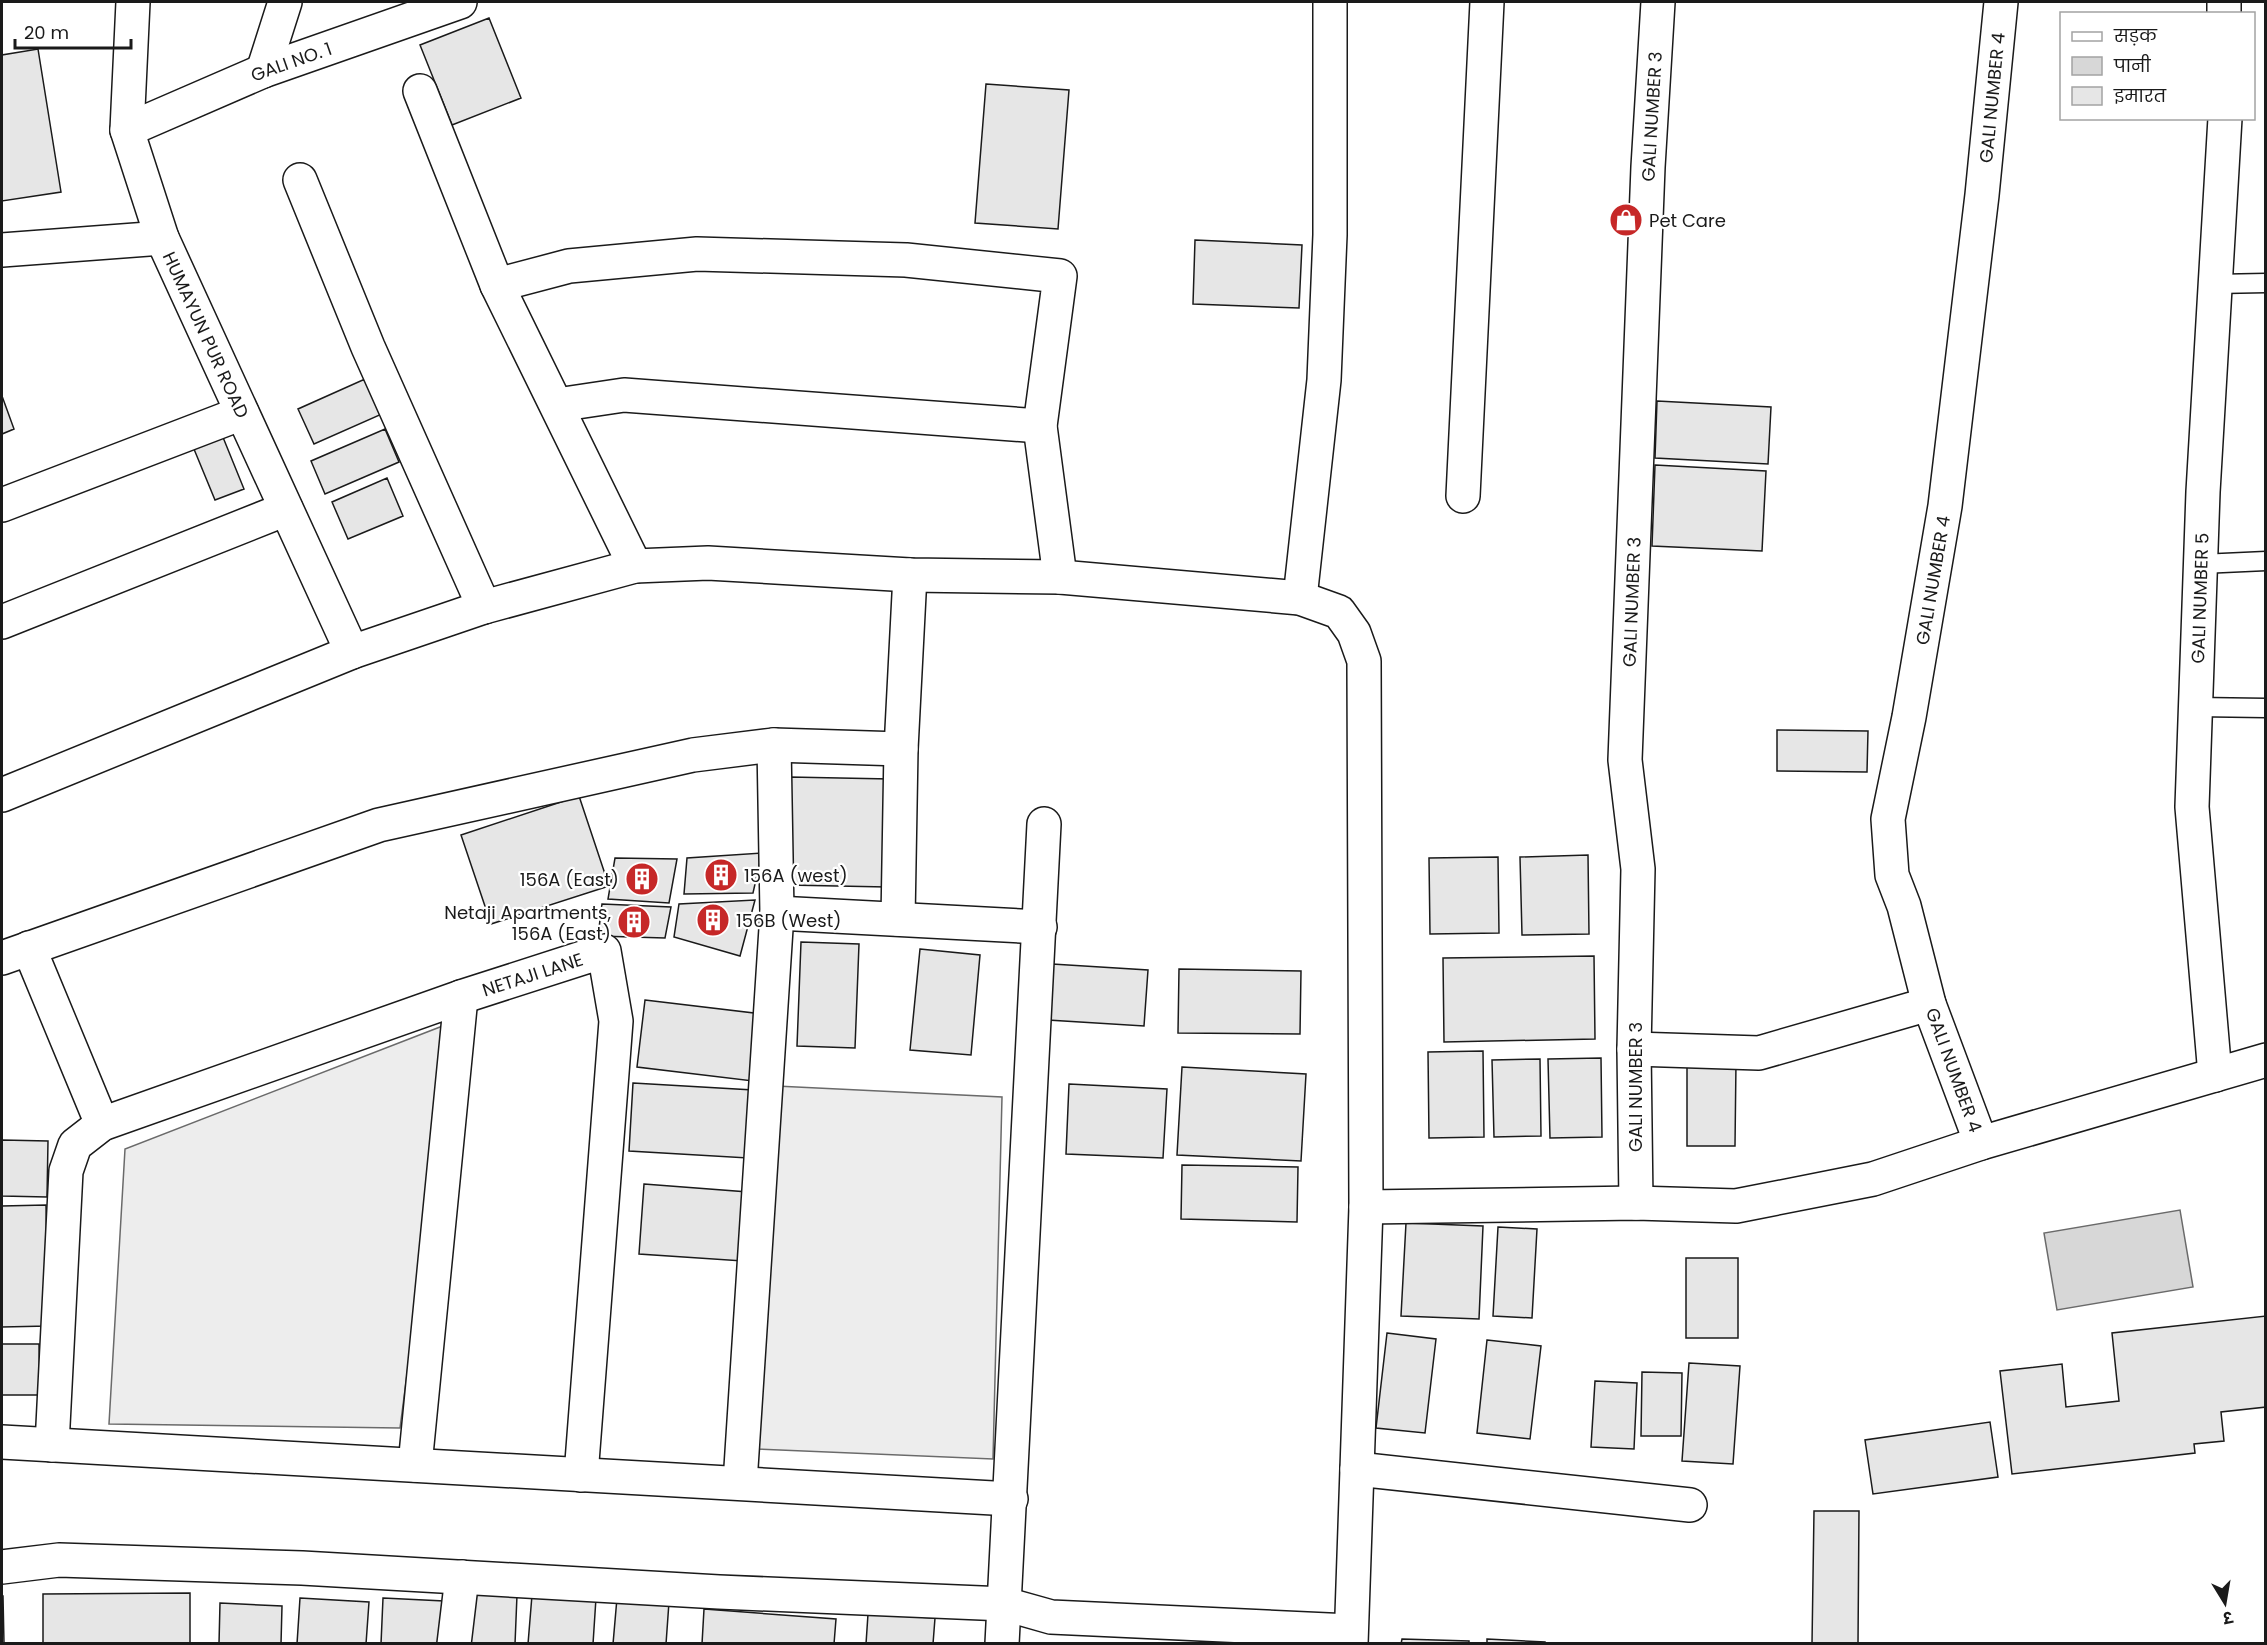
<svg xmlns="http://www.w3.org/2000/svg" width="2267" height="1645" viewBox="0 0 2267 1645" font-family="Poppins,'Noto Sans Devanagari',sans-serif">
  <rect width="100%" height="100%" fill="#fff"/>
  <path fill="#ededed" stroke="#6a6a6a" stroke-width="1.5" d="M453 1022 400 1428 109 1424 125 1149Z
    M776 1086 1002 1097 993 1459 758 1449Z"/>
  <path fill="#d7d7d7" stroke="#6a6a6a" stroke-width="1.5" d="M2180 1210 2193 1287 2057 1310 2044 1233Z"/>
  <path fill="#e6e6e6" stroke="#1a1a1a" stroke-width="1.5" d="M489 18 521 98 452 125 420 45Z
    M38 49 61 192 2 201V55Z
    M986 84 1069 90 1058 229 975 223Z
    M1195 240 1302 245 1299 308 1193 304Z
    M365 379 382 414 314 444 298 409Z
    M2 396 14 429 2 434Z
    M1657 401 1771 407 1768 464 1655 458Z
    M218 425 244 489 215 500 189 437Z
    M385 429 399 462 325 494 311 461Z
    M1655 465 1766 471 1762 551 1652 546Z
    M387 478 403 516 348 539 332 502Z
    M1777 730 1868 731 1867 772 1777 771Z
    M789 777 890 779 887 887 787 885Z
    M579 796 609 886 491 924 461 835Z
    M762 853 753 893 684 894 687 858Z
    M1588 855 1589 934 1522 935 1520 857Z
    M1498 857 1499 933 1430 934 1429 858Z
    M615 858 677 859 669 903 608 899Z
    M755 900 740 956 674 937 679 904Z
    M602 904 671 907 665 938 598 936Z
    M801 942 859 944 855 1048 797 1046Z
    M920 949 980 955 971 1055 910 1050Z
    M1594 956 1595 1039 1444 1042 1443 958Z
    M1052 964 1148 970 1144 1026 1048 1020Z
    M1179 969 1301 971 1300 1034 1178 1033Z
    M645 1000 762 1014 753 1081 637 1067Z
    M1483 1051 1484 1137 1429 1138 1428 1052Z
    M1601 1058 1602 1137 1550 1138 1548 1059Z
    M1540 1059 1541 1136 1494 1137 1492 1060Z
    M1687 1062H1736L1735 1146H1687Z
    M1182 1067 1306 1074 1301 1161 1177 1155Z
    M633 1083 753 1090 748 1158 629 1151Z
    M1069 1084 1167 1089 1163 1158 1066 1154Z
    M2 1140 48 1141 47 1197 2 1196Z
    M1182 1165 1298 1167 1297 1222 1181 1219Z
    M644 1184 748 1192 743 1261 639 1254Z
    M46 1205 48 1326 2 1327V1206Z
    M1406 1223 1483 1226 1479 1319 1401 1316Z
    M1498 1227 1537 1229 1532 1318 1493 1316Z
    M1686 1258H1738V1338H1686Z
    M2266 1316V1407L2221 1412 2224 1441 2194 1444 2195 1453 2012 1474 2000 1371 2062 1364 2066 1407 2119 1401 2112 1333Z
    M1387 1333 1436 1339 1425 1433 1376 1428Z
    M1487 1340 1541 1346 1530 1439 1477 1433Z
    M2 1344H39L40 1395H2Z
    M1689 1363 1740 1366 1733 1464 1682 1461Z
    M1642 1372 1682 1373 1681 1436H1641Z
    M1595 1381 1637 1383 1634 1449 1591 1447Z
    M1990 1422 1998 1477 1873 1494 1865 1440Z
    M1814 1511H1859L1858 1644H1812Z
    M190 1593V1644H43V1594Z
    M471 1593 517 1595 515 1644H469Z
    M532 1595 596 1598 593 1644H528Z
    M2 1596H3L4 1644H2Z
    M300 1598 369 1602 366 1644H297Z
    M383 1598 444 1601 442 1644H381Z
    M617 1598 669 1602 666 1644H613Z
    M220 1603 282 1606 281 1644H219Z
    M704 1609 836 1619 834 1644H702Z
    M868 1614 935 1618 933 1644H866Z
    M1402 1639 1469 1641V1644H1401Z
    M1487 1639 1545 1642V1644H1487Z"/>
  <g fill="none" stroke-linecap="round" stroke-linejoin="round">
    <g stroke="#1a1a1a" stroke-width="21">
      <path id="service" d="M2215 284 2266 283
        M2201 564 2266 561
        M2196 707 2266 708"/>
    </g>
    <g stroke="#1a1a1a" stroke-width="36">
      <g id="minor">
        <path id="s1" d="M133 2 127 130 162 238 352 652"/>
        <path d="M2224 2V14"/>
        <path d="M263 71 285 2"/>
        <path d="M420 91 497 285 635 566"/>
        <path id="s2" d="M127 130 263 71 460 2"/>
        <path d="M300 180 368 347 484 607"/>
        <path d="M2 250 162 238"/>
        <path d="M497 285 569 266 697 254 906 260 1060 276 1040 426 1060 577"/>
        <path d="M557 405 624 395 1040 426"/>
        <path d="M1463 496 1487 2"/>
        <path d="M2 505 242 413"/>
        <path d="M1300 598 1324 380 1330 235V2"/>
        <path d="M2 622 286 509"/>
        <path d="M2 795 352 652 484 607 635 566 708 563 910 575 1060 577 1300 598 1339 612 1354 633 1364 661 1366 1207 1351 1644"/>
        <path d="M777 913 1040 927"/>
        <path d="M898 919 901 749 910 575"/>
        <path d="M29 948 102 1124"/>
        <path d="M2 958 379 825 693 755 774 745 901 749"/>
        <path id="s3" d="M461 997 604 951 616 1021 581 1475"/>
        <path d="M1634 1049 1759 1053 1929 1004"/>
        <path id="s4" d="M2215 1075 2192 807 2203 492 2225 118"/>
        <path id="s5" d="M1981 1143 1929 1004 1904 906 1892 875 1888 819 1909 717 1945 506 1982 195 2001 2"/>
        <path id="s6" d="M1636 1203 1634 1049 1638 869 1625 760 1648 167 1658 2"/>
        <path d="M1366 1207 1636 1203 1736 1206 1873 1179 1981 1143 2266 1060"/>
        <path d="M2 1442 1011 1499"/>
        <path d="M52 1445 66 1171 75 1145 102 1124 461 997 415 1465"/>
        <path d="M1357 1469 1690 1505"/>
        <path d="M740 1483 777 913 774 745"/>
        <path d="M2 1567 59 1560 302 1568 719 1592 1005 1604 1051 1617 1350 1631"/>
        <path d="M454 1644 462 1577"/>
        <path d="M1002 1644 1044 824"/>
      </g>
    </g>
    <use href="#service" stroke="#fff" stroke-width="18"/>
    <use href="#minor" stroke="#fff" stroke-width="33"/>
  </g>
  <defs>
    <g id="shop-disc" transform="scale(1.725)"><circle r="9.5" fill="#c62828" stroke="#fff"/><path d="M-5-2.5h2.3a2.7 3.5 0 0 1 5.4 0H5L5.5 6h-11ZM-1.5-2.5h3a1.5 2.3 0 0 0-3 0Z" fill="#fff"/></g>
    <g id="building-disc" transform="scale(1.725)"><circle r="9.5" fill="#c62828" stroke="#fff"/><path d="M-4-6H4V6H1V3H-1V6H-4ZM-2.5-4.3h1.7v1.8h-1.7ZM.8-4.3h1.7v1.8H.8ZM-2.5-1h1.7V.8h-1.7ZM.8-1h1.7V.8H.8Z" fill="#fff"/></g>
  </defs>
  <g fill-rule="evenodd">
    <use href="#shop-disc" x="1626" y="220"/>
    <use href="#building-disc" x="721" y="875"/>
    <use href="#building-disc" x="642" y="879"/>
    <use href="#building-disc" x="713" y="920"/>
    <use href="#building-disc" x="634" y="922"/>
  </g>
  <g text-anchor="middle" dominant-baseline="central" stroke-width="4.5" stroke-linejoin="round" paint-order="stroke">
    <g font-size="18" fill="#1a1a1a" stroke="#fff">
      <text stroke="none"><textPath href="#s2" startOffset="178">GALI NO. 1</textPath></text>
      <text stroke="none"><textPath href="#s5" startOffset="1068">GALI NUMBER 4</textPath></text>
      <text stroke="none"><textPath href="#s6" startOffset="1088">GALI NUMBER 3</textPath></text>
      <text stroke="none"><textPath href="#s1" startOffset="348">HUMAYUN PUR ROAD</textPath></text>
      <text stroke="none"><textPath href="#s5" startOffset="582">GALI NUMBER 4</textPath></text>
      <text stroke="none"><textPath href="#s4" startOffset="478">GALI NUMBER 5</textPath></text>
      <text stroke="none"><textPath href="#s6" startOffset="602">GALI NUMBER 3</textPath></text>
      <text stroke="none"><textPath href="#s3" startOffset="75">NETAJI LANE</textPath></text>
      <text transform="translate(1954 1070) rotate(70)">GALI NUMBER 4</text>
      <text transform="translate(1635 1087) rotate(-90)">GALI NUMBER 3</text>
    </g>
    <g font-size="18" fill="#1a1a1a" stroke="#fff" text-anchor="start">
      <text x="1649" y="220">Pet Care</text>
      <text x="744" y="875">156A (west)</text>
      <text x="619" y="879" text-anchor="end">156A (East)</text>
      <text x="611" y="912" text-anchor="end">Netaji Apartments,<tspan x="611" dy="21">156A (East)</tspan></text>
      <text x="736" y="920">156B (West)</text>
    </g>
  </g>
  <rect width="2267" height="1645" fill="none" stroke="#1a1a1a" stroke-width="6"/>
  <rect x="2060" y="12" width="195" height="108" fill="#ffffff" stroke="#a3a3a3" stroke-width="1.5"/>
  <rect x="2072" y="32" width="30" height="9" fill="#ffffff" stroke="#a3a3a3" stroke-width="1.5"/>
  <text x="2114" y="42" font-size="18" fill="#1a1a1a">सड़क</text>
  <rect x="2072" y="57" width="30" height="18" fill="#d7d7d7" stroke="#a3a3a3" stroke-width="1.5"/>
  <text x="2114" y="72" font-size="18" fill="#1a1a1a">पानी</text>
  <rect x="2072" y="87" width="30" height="18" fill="#e6e6e6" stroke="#a3a3a3" stroke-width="1.5"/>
  <text x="2114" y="102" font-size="18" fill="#1a1a1a">इमारत</text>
  <g transform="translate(2225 1603) rotate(169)" stroke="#ffffff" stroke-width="4.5" paint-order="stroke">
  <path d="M0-4.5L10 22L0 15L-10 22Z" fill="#1a1a1a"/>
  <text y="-9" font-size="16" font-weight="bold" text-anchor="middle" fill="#1a1a1a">उ</text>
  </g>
  <path d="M15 39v9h116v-9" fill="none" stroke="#1a1a1a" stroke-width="3"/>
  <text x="24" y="39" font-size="18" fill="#1a1a1a" stroke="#ffffff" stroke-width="4.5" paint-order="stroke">20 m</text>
</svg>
